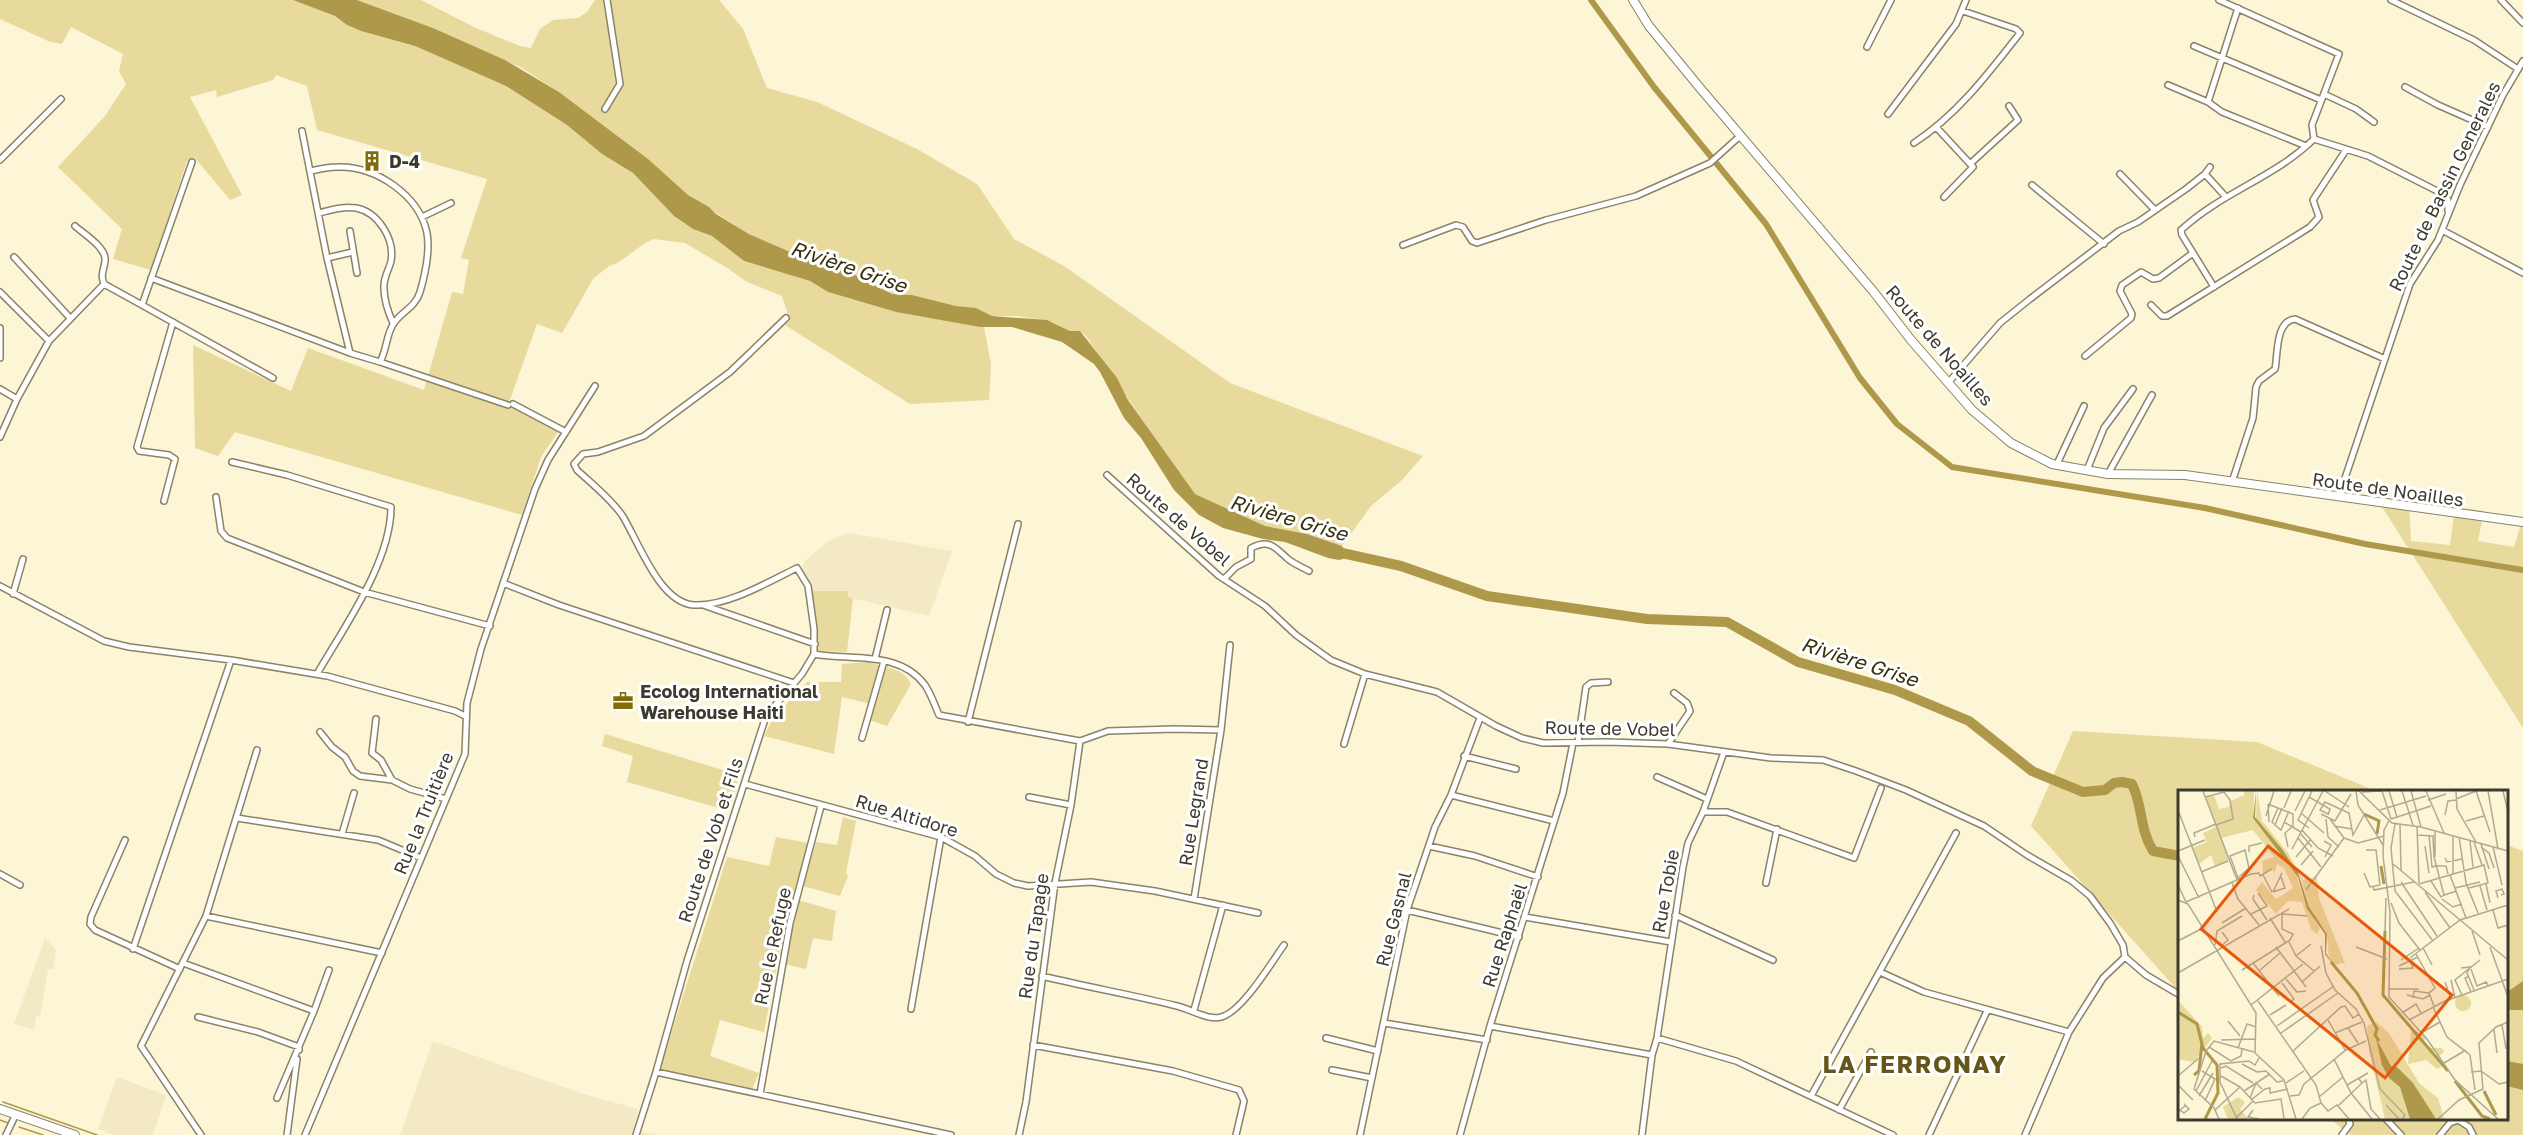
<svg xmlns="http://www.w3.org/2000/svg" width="2523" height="1135" viewBox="0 0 2523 1135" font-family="'Golos Text',sans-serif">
  <rect width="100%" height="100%" fill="#fcf5d6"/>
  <path fill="#f3e9c5" d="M848 533 952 551 929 616 848 597 847 591H812L802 567 804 562 828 541Z
    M45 938 56 950 53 969H48L40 1016 36 1017 34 1030 14 1024Z
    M433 1041 583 1094 638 1109 633 1130 660 1135H400Z
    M117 1077 166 1095 153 1135H114L98 1129Z"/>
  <path fill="#e8d99d" d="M0 0H293L335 16 347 25 361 31 415 46 506 86 567 125 602 154 633 173 674 216 693 229 712 236 744 261 810 281 828 292 896 312 984 327 991 364 989 400 910 404 785 325 790 321 782 296 745 281 729 269 685 243 654 239 645 243 619 262 609 266 593 279 562 333 537 324 508 405 558 432 541 457 522 515 235 432 218 456 195 448 193 345 291 391 308 348 424 390 452 292 463 294 469 260 461 258 487 179 317 130 307 86 276 75 273 80 217 97 216 90 190 97 242 195 230 200 195 158 187 161 151 270 113 259 122 229 58 167 105 116 126 84 119 71 123 54 71 27 62 44 48 41 0 19Z
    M357 0H421L476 28 520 46 531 48 540 29 553 20 578 18 587 12 595 0H719L743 29 767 88 817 102 917 149 977 184 1014 239 1064 266 1230 383 1423 456 1402 480 1371 506 1342 546 1307 534 1265 526 1195 494 1185 483 1086 336 1080 331H1070L1052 322 1017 316H992L976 308 956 306 912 295 892 294 834 264 795 254 749 234 688 195 636 150 559 92 522 68 433 28Z
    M2375 496 2409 502 2411 541 2450 545 2455 507 2484 511 2478 541 2514 547 2523 518V728Z
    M812 591H848V597L853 598 847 652 818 651Z
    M867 662C881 666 905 668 911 684L887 726 869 720 871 704 842 697 834 754 764 736 773 718 807 682H841L842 664Z
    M2073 731 2257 742 2376 791 2180 792 2179 992 2031 826Z
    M605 734 739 775 730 811 627 782 633 756 602 746Z
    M843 817 856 821 846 873 848 876 840 896 803 886 816 842 837 845Z
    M776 837 808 843 785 923 764 1032 720 1020 710 1056 759 1073 750 1094 658 1075 727 857 769 866Z
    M2507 845 2523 851V1135H2351L2330 1119 2506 1118Z
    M798 900 836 911 832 941 813 938 806 969 785 964Z"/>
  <path fill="#ae994b" d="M293 0H357L433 28 505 60 559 92 648 159 688 195 709 207 716 214 749 234 795 254 834 264 892 294 912 295 956 306 976 308 992 316 1047 320 1070 331H1080L1117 378 1128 400 1195 494 1265 526 1307 534 1342 546 1350 557 1339 560 1328 558 1285 542 1263 539 1223 528 1199 515 1174 490 1141 438 1124 418 1100 372 1094 364 1062 342 1012 327H980L896 312 828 292 810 281 744 261 712 236 693 229 674 216 633 173 602 154 567 125 506 86 415 46 361 31 347 25 335 16Z
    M2523 981V1010H2507V992Z
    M2507 1061 2523 1064V1090L2507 1086Z"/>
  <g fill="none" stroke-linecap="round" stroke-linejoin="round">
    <path stroke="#ae994b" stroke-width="1.5" d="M3 1102 97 1135
      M0 1120 8 1123
      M19 1127 43 1135"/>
    <path stroke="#ae994b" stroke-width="6" d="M1591 0 1654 87 1766 224 1860 378 1897 424 1952 467 2205 508 2365 544 2523 570"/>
    <path stroke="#ae994b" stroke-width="10" d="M1333 551 1401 566 1487 596 1647 619 1727 622 1798 662 1895 690 1969 721 2032 771 2083 792 2105 790 2114 783 2122 782 2132 784C2143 806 2139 828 2153 851L2180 856"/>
    <g stroke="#8a8368" stroke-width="8">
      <path id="street" d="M2219 0 2339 54 2312 125 2314 139 2368 156 2443 194 2448 200V211
        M2391 0 2474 40 2518 69
        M2501 0 2523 23
        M2194 46 2321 100
        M1867 47 1891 0
        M2168 85 2208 102 2222 112 2306 146
        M2405 87 2438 105 2488 127
        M2324 94 2356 109 2374 122
        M2208 102 2238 8
        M605 109 620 84 607 0
        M1888 114 1956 24 1966 0
        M1937 128 1973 167 1944 197
        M302 131 327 258 350 353
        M1914 143C1957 115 1988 74 2020 33L2016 29 1963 11
        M0 160 61 99
        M1971 163 2018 120 2009 106
        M2120 174 2155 210
        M2205 174 2225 196
        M2032 185 2104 244
        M319 213C331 210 343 206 356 208 378 212 395 239 391 261 389 270 383 278 384 288 384 300 388 312 393 323
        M422 217 451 203
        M75 226C84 234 107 248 105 261 104 270 100 274 104 284
        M2442 230 2523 273
        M350 231 357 273
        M1403 245 1456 225 1463 227 1472 241 1477 243 1546 220 1636 196 1710 163 1740 136
        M14 257 70 318
        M327 258 353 252
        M151 278 350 353 380 362C387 350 386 334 394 323 402 311 415 308 420 292 425 275 430 251 427 233 419 195 376 166 338 167 329 167 319 169 311 171
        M2214 287 2182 235 2181 230C2222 192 2274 178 2314 139
        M0 292 49 341
        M142 305 273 378
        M2151 305 2162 316H2167L2310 227 2319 217 2313 200 2346 150
        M0 328V358
        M2085 356 2131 318 2132 314 2120 291 2122 285 2141 272 2153 279 2159 278 2193 253
        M380 362 508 405
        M1948 383 2000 323 2030 299 2119 231 2138 222 2186 189 2205 174 2210 167
        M0 389 17 399
        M513 404 566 432
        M0 437 17 399 49 341 104 284 142 305 192 162
        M232 462 287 475 391 507C391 562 344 627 317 674
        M2057 464 2084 406
        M2087 470 2104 428 2133 389
        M2108 474 2152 395
        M1107 475 1219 576 1265 606 1296 635 1331 660 1365 674 1437 692 1496 726 1522 738 1543 743 1608 742 1668 744 1771 758 1823 760 1856 771 1906 790 1984 826 2027 855 2072 881 2090 896 2110 923 2123 945 2125 957
        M2232 482 2253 418 2256 387 2259 381 2275 369C2278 355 2275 321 2295 319L2385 359
        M2339 496 2410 284 2438 240 2460 185 2503 95 2523 61
        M216 497 221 531 227 538 364 592 490 626
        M164 501 175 459 169 455 139 451 137 447 173 322
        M1224 579 1236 567 1251 559V548C1270 538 1275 548 1288 559 1294 564 1302 567 1309 571
        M503 583 559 605 794 683
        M0 586 104 641 129 647 231 660 327 676 455 711 465 716
        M13 594 23 559
        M703 605 815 644
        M814 654C851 661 899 650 925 685 931 694 935 706 939 715L1080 741 1108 731 1174 729 1221 730
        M875 659 887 610
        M376 719 372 753 381 760 392 780
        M968 722 1018 524
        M320 732 332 747 345 757 353 771 360 776 392 780 410 789 446 799
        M862 738 884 661
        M1578 742 1586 687 1591 683 1608 682
        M1344 744 1365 674
        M1668 744 1690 711 1687 703 1674 693
        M1464 756 1516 769
        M1657 777 1707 799
        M745 784 941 837 975 856 996 874 1014 883 1028 886 1091 882 1155 891 1258 913
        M1451 795 1554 821
        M1029 797 1071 805
        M1703 812 1724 752
        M237 818 378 840 421 858
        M342 834 354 793
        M125 840 91 917 90 924 95 930 180 969
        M1429 846 1475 856 1538 877
        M0 874 20 885
        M1766 883 1777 829
        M1194 899 1221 730 1230 645
        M1407 910 1519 937
        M1675 915 1773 960
        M206 916 382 953
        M1525 917 1671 942
        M133 949 231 660
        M2125 957 2146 975 2180 995
        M183 963 314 1011 277 1098
        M1880 972 1924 992 2069 1032
        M1042 976C1087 987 1133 995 1177 1006 1190 1009 1209 1021 1221 1017 1242 1012 1271 963 1284 945
        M911 1009 941 837
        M1194 1010 1223 905
        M314 1011 329 970
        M198 1017 258 1032 299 1047V1050
        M1384 1023 1487 1040
        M1490 1026 1652 1055
        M1326 1038 1378 1051
        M1657 1038 1736 1061 1893 1135
        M1033 1045 1173 1071 1239 1090 1244 1101 1236 1135
        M1332 1070 1372 1078
        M656 1072 951 1135
        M760 1094 790 923 821 806
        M1811 1096 1956 833
        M1839 1110 1871 1052
        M2385 1118 2401 1135
        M6 1135 16 1114
        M201 1135 141 1046 206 916 257 750
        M287 1135 297 1059
        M305 1135 465 754 467 703 481 649 535 489 548 460 595 386
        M636 1135 656 1072 687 961 766 716 802 674 814 654V629L808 586 797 568C768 582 726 607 694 605 659 603 638 540 622 515 610 498 592 484 577 470L574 464 583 454 598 452 644 436 730 372 786 318
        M1019 1135 1026 1102 1055 883 1071 805 1080 741
        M1360 1135 1407 910 1435 827 1451 795 1480 718
        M1460 1135 1490 1026 1563 793 1573 743
        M1642 1135 1652 1055 1657 1038 1683 867 1688 843 1703 812H1727L1854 858 1881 788
        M1929 1135 1987 1011
        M2025 1135 2069 1032 2103 978 2125 957
        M2342 1135 2350 1124 2348 1118
        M2440 1135 2450 1123 2458 1120 2469 1127 2473 1135"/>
    </g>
    <g stroke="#8a8368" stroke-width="10">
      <path id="secondary" d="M1633 0 1649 26 1700 88 1873 291 1911 340 1972 410 2011 443 2052 464 2108 474 2185 475 2523 522
        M0 1109 75 1135"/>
    </g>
    <use href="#street" stroke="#fff" stroke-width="5"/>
    <use href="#secondary" stroke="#fff" stroke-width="8"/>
  </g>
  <defs>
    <g id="building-bare" transform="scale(1.62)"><path d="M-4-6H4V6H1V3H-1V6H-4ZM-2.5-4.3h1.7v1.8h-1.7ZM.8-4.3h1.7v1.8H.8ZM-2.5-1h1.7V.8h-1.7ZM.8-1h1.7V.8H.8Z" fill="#826c08" stroke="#fff" stroke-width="2.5" paint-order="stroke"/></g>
    <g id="office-bare" transform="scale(1.62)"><path d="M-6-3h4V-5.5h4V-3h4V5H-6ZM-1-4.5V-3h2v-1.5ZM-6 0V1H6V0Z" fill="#826c08" stroke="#fff" stroke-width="2.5" paint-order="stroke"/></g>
  </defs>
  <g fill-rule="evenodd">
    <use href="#building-bare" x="372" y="161"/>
    <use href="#office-bare" x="623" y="701"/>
  </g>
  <g text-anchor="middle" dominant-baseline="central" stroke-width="6" stroke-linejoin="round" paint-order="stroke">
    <g font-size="18" font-weight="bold" fill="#3d3a2e" stroke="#fff" text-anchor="start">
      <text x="389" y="161">D-4</text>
      <text x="640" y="691">Ecolog International<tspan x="640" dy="21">Warehouse Haiti</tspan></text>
    </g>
    <g font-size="18" fill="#3d3a2e" stroke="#fff">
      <text transform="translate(2444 186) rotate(-64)">Route de Bassin Generales</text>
      <text transform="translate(1940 345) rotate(49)">Route de Noailles</text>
      <text transform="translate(2388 489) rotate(8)">Route de Noailles</text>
      <text transform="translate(1179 519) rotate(41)">Route de Vobel</text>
      <text transform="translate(1610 728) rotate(1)">Route de Vobel</text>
      <text transform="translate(1193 812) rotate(-81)">Rue Legrand</text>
      <text transform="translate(423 813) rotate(-68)">Rue la Truitière</text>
      <text transform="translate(907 815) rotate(17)">Rue Altidore</text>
      <text transform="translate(710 840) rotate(-72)">Route de Vob et Fils</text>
      <text transform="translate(1665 891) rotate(-80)">Rue Tobie</text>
      <text transform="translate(1393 919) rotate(-76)">Rue Gasnal</text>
      <text transform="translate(1504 935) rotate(-72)">Rue Raphaël</text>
      <text transform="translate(1033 936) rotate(-82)">Rue du Tapage</text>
      <text transform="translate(772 946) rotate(-78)">Rue le Refuge</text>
    </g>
    <g font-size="20" font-style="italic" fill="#39300c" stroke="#fff">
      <text transform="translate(849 266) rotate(19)">Rivière Grise</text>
      <text transform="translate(1289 517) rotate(16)">Rivière Grise</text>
      <text transform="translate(1860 661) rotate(18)">Rivière Grise</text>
    </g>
    <g font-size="24" font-weight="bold" letter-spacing="1.5" fill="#645519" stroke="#fff">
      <text x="1915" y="1063">LA FERRONAY</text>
    </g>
  </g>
  <g transform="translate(2178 790)">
    <rect width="330" height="330" fill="#fcf5d6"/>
    <path d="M65 1H76L75 28 118 84 129 119 142 138 139 144 133 139 124 112 110 111 98 124 78 100 84 92 98 109 115 98 106 78 99 74 96 84 95 79 85 84 84 71 96 67 75 40 43 48 52 70 37 76 33 65 21 74 14 58 29 52 25 43 38 37 28 7 36 5 41 19 51 17 52 11 67 5ZM79 1 84 31 110 63 125 90 139 87 141 108 167 173 156 175 151 169 149 144 131 117 123 88 78 29ZM277 213a8 8 0 1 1 16 0a8 8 0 1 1-16 0ZM0 210 24 237 25 248 30 243 34 248 16 272 0 269ZM198 232 211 243 241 293 260 308 266 329H207L191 261 189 236ZM234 232V238L249 248 246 250 251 258H264L266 262 261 266 257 260 253 263 264 277 259 279 248 270 230 274ZM60 307 67 312 62 319 70 329H50L45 317Z" fill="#e8d99d"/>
    <path d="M78 1 77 27 104 59 120 83 131 117 149 144 148 163 156 176 147 164V144L129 119 120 87 75 28ZM198 248 213 276 219 277 235 293 258 329H232L222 297 211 288 204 275Z" fill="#ae994b"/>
    <path fill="none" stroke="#ae994b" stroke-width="3" d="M186 24 201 31 199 44M203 76 206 94M207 141 205 205 270 281M153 172 179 203 199 239 197 245 201 251M0 222 19 234 25 258 39 275 40 303 27 329M16 285 21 281 24 253M277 291 304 326 312 329M306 301 318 325"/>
    <path fill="none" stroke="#b0aa93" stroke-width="1.5" d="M25 1 59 90M147 1 171 17M178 1 180 15 205 55M181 1 214 33 243 37 330 61M204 1 213 29M211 1 219 27M224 1 235 35M233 1 243 37M248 1 266 43M278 1 279 19 298 52M298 1 312 42M310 1 320 59M325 1 330 22M184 2 204 1M27 7 46 2 52 10 55 29 38 35M131 7 152 19 150 25M278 9 298 1M250 10 268 4M90 14 115 24V36L107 43 110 57M90 14 91 32M104 18 97 35 103 40 111 21M106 18 113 1M0 20 39 122M202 20 248 6M117 21 127 1M123 23 146 43M143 24 157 31 173 4M150 24 142 20 147 12 171 23 175 45 186 25M267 25 270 11 278 10M88 26 96 1M148 29 150 47 161 57M152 29 166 48M213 29 253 16M211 31 206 40 205 66 212 122 211 207 249 249 277 290 320 329M288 31 306 26M106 32 123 42M96 34 94 32 100 18M217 34 213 58 217 101 255 151M222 35 223 80M156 36 174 39M239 37 241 93M131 38 120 30 134 1M124 40 140 58 155 66M122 43 134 57M239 45 255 46 256 67 266 105 279 101M251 45 254 77 258 76M17 47 16 43 38 34M281 47 288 93 300 123M120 48 143 77M146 51 153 55 147 67M292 51 295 77M296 52 304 75M303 54 311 79M247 56 251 83M303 57 311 63 316 78M315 57 324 95M114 59 145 1M67 60 71 78 60 88 52 66ZM188 60H198L202 95M0 61 27 50M71 62V56L84 53M0 66 21 108M118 67 133 49M257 67V41M267 68 269 72 284 69M214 73 330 170M123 75 135 61M258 76H268L270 84M23 82 50 71M186 83 192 97 202 95M275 84V46M85 85 94 102M272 85 288 128M253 91 263 107 266 105M223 92 259 146M54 93 60 109 82 136M241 94 306 75 310 93 291 98M308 94 312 113M0 95 8 112 73 84 81 83 82 86 94 79M195 96 196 100 236 92M302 96 309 120M277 98 302 92M128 100 166 48 180 53 206 46M95 102 107 98 103 87M95 102 104 83M247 102 272 138M76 105 75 109 89 130M320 108 318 101 324 99 326 104 323 105M264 109 275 117 284 114M0 110 10 114 78 223 77 263 106 290 118 329M213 113 221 133 242 160M315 120 320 138 330 135M73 124 89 116 80 103M92 128 107 152M44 133 68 118M207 141 208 108M294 141 302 165M0 151 25 138M111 152 118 166 136 181M37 155 39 141 64 126M43 156 50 150 44 142M143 156 148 183 157 200 178 219 186 233 202 299 227 325 224 329M98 157 128 197M178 157 209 169M312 157 330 207M245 158 254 175M238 164 257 198 251 203 256 216M118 166 133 154M232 168 282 130 330 115M223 170 241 158M75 173 101 206M221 176 240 167M283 178 292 177 289 183 296 200M221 179 235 178 233 173M293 179 299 196 308 192 310 195M64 180 112 150 115 144 104 139V124L129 126M81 181 102 163M0 183 111 119M291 186 287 188 293 202M108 189 119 202 128 201M273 190 277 208M124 192 142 176M267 192 273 209M104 193 116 209 112 212M210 199H241M229 205 245 209 252 205M284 205 277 190 302 170M235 208 236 201 251 203M80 211 138 295 143 313 150 321 159 315 171 329M73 215 125 174M255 217 269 247 292 265 297 300M224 223 238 214 243 223M92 225 108 215M150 230 167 260M231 230 267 211 330 189M50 231 62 246M324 235 328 259M99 236 156 196M170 238 180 253M316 240 319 263M103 243 160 203M157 243 184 232M243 243 262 232M43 250 77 249M31 257 53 271 63 266 64 259M60 258 69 234 78 237M114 262 163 217 167 216 175 228 181 224M156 269 173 303 194 329M266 273 288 260M64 274 79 282 88 281 99 292 105 291M43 278 48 276 75 293M24 281 37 289 27 311M293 282 303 281 321 294 330 292M0 286 21 268M43 286 62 297M108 293 126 281M184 293 188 290 193 319 202 329M0 295 15 310M169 295 190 283M18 301 34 271M66 301 92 284M21 306 35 283M112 306 121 305 126 294 168 260 188 251M141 307 165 287M72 308 78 293 84 299M73 310 87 299 92 298V303L110 299M208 315 221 329M160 316 184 293 181 289M37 320 62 297 77 313 103 309 106 328M75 320 70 327 81 329M0 322 2 320 7 316V315L11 319 6 323 2 320M58 328 75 311M41 329 36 318 16 299 28 261 36 251 76 262M59 329 42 292V274L71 271 77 275 81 268M124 329 132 318 143 313M260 329 281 310 305 299 301 253 318 237 330 232"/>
    <path fill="#e8590c" fill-opacity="0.15" stroke="#e8590c" stroke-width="3" d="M90 56 274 205 207 288 23 139Z"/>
    <rect width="330" height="330" fill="none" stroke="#3d3a2e" stroke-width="3"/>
  </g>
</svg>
